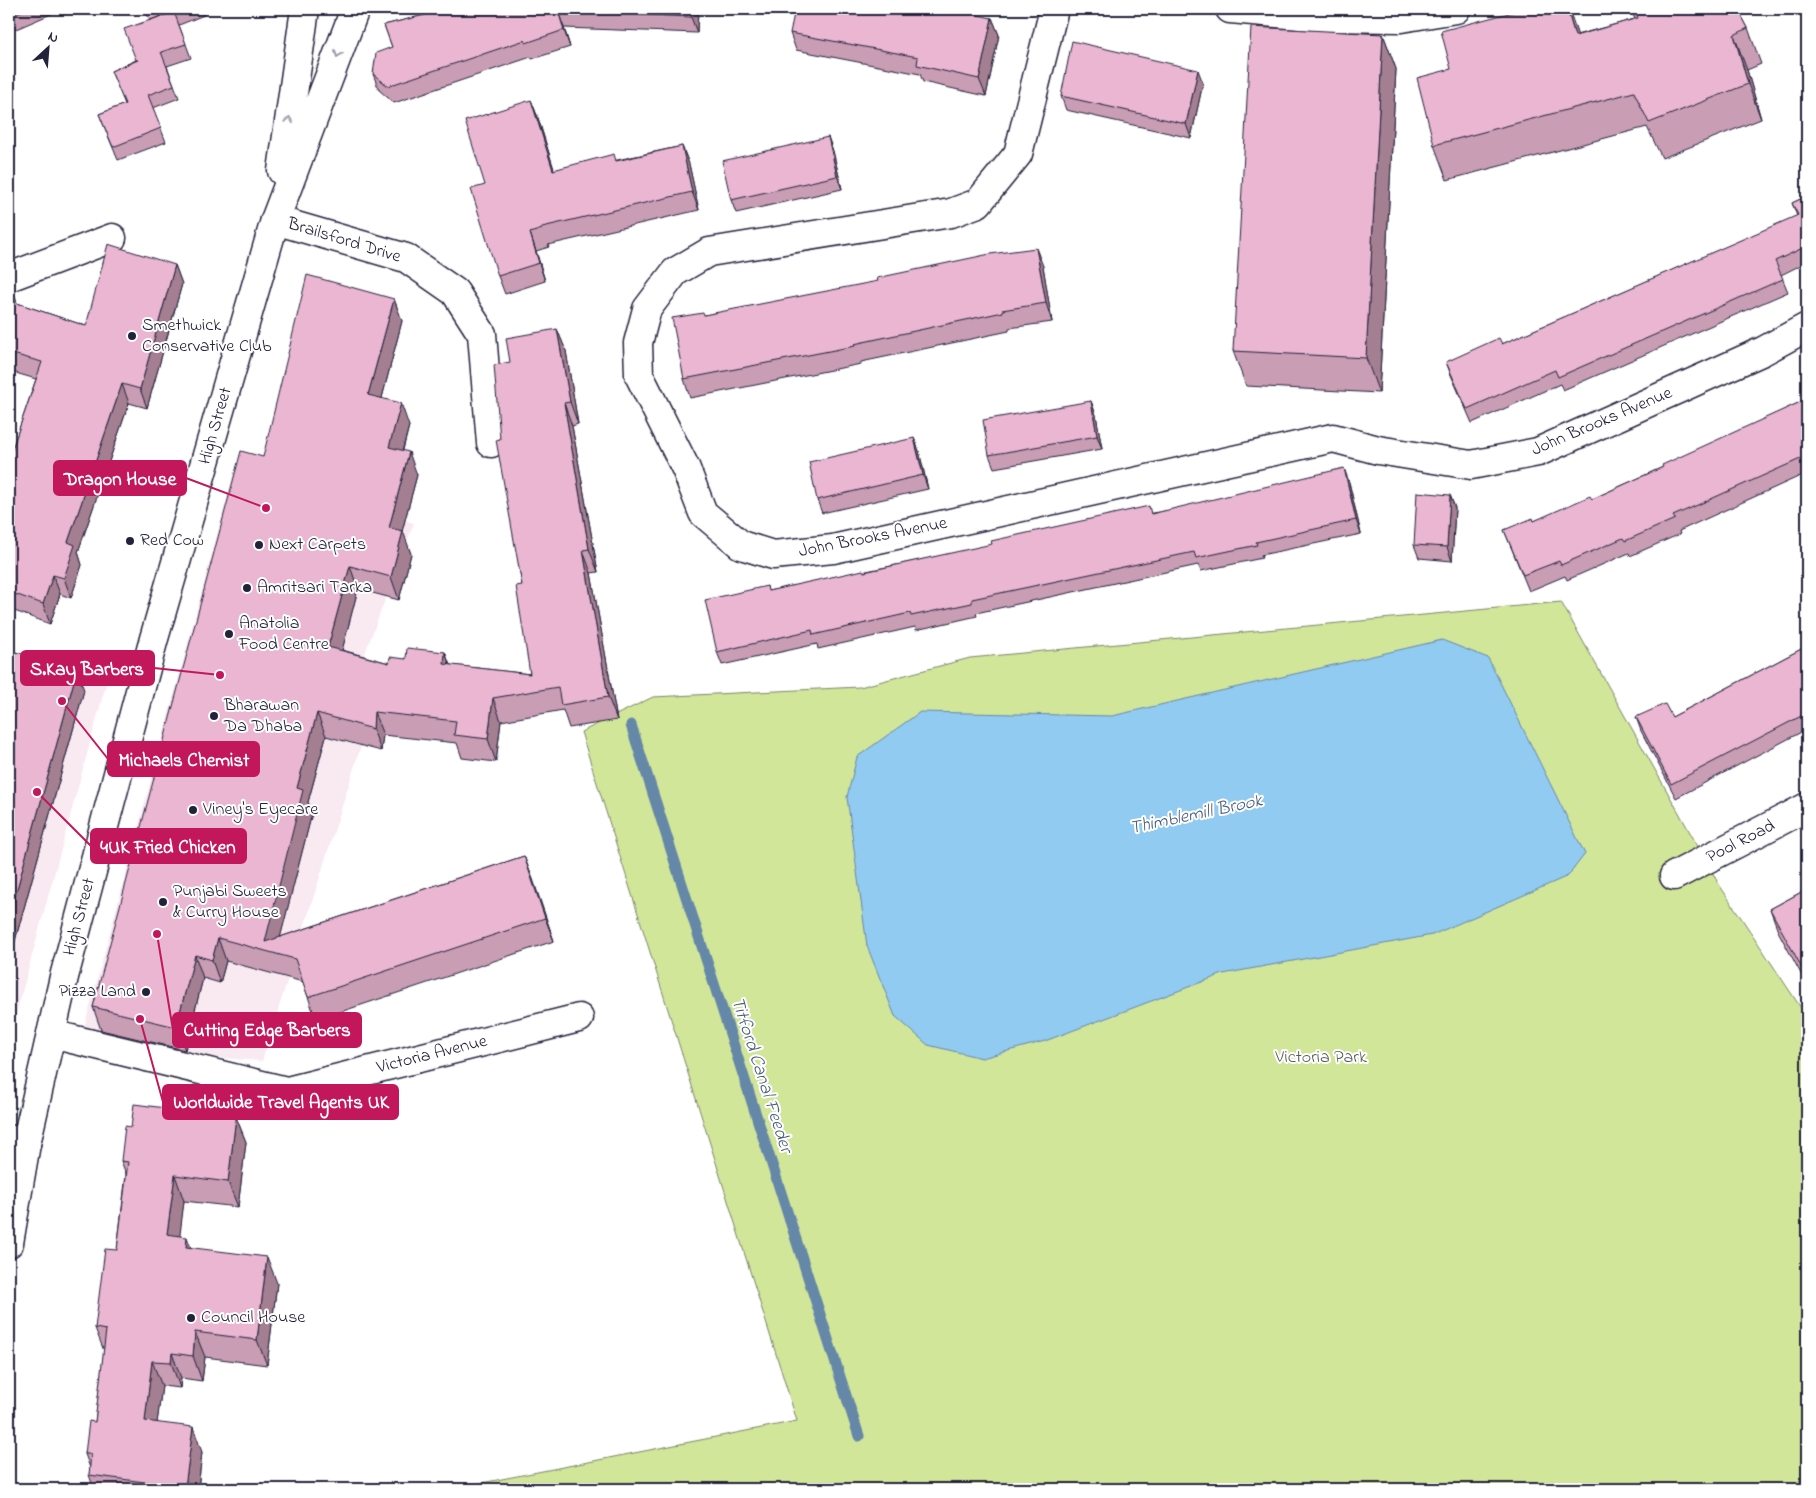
<svg xmlns="http://www.w3.org/2000/svg" width="1816" height="1498" viewBox="0 0 1816 1498" font-family="'Indie Flower',sans-serif">
  <rect width="100%" height="100%" fill="#fff"/>
  <filter id="ink" filterUnits="userSpaceOnUse"><feTurbulence type="fractalNoise" baseFrequency=".02" numOctaves="2"/><feDisplacementMap in="SourceGraphic" scale="10" xChannelSelector="R" yChannelSelector="G"/><feConvolveMatrix kernelMatrix="1 2 1 2 8 2 1 2 1" color-interpolation-filters="sRGB"/></filter>
  <g filter="url(#ink)">
    <path fill="#f9e9f1" d="M234 472 414 523 333 738 361 746 262 1061 183 1055 84 1028Z
      M9 652 107 681 9 1040Z"/>
    <path fill="#d2e69a" stroke="#7a846a" d="M1561 602 1720 886 1807 1017V1489H451L797 1421 581 732 653 697 860 687 970 658Z"/>
    <path fill="#92cbf1" stroke="#6587a8" d="M1442 640 1488 658 1585 854 1568 876 1432 935 1223 974 1045 1041 982 1058 928 1045 895 1016 867 946 847 797 857 757 920 712 1112 716Z"/>
    <g fill="none" stroke-linecap="round" stroke-linejoin="round">
      <path stroke="#6587a8" stroke-width="11" d="M631 725 859 1436"/>
      <g stroke="#22223b" stroke-width="31">
        <path id="minor" d="M1054 9 1018 154 978 203 951 213 709 252 675 272 647 309 638 343 639 375 686 469 703 513 741 545 773 555 833 549 1333 438 1378 450 1471 465 1538 452 1763 351 1807 327
          M1230 9 1323 17 1401 18 1456 9
          M275 220 406 258 455 292 482 334 491 443
          M9 277 112 238
          M1674 876 1807 807
          M51 1034 287 1091 579 1018
          M9 1139 26 1144"/>
      </g>
      <g stroke="#22223b" stroke-width="31">
        <path id="major" d="M282 171 305 9
          M9 1243 26 1144 64 977 153 642 275 220 355 9"/>
      </g>
      <use href="#minor" stroke="#fff" stroke-width="28"/>
      <use href="#major" stroke="#fff" stroke-width="28"/>
    </g>
    <path fill="#c99db4" stroke="#22223b" d="M9 9H57L58 11 9 32Z
      M145 9H202L204 15 179 25 191 58 167 66 179 98 153 108 166 142 118 160 99 114 125 104 111 71 136 60 150 20Z
      M449 9H698L697 33 564 28 570 47 532 59 531 57 394 103 379 90 373 74 392 47 384 25Z
      M1630 9H1738L1748 28 1761 64 1747 70 1761 119 1662 158 1647 127 1447 180 1434 145 1451 69 1635 19Z
      M992 18 999 35 986 96 923 82 920 74 796 50 790 33Z
      M1383 34 1396 69 1379 393 1246 386 1233 351Z
      M1203 83 1191 138 1066 110 1061 96Z
      M531 100 538 118 554 170 617 160 682 146 689 164 699 210 548 245 549 247 536 251 545 281 505 294 498 276 485 185Z
      M828 137 833 151 842 189 736 213 731 200Z
      M1807 196V262L1781 275 1788 292 1563 390 1560 384 1472 423 1451 375 1446 362 1502 344 1797 216 1792 203Z
      M175 265 182 284 147 408 129 403 78 552 82 565 71 598 60 594 50 624 9 609V458L36 379 9 371V280L17 303 86 326Z
      M1043 266 1052 322 1009 328V331L861 362V364L690 398 684 379 704 315Z
      M394 299 402 321 382 398 409 426 403 450 417 475 402 531 411 554 399 600 358 589 342 650 389 663 406 659 445 652 450 665 530 674 522 585 500 439 510 362 557 329 566 351 578 424 572 426 598 572 591 573 617 720 569 728 563 710 501 721 496 762 462 758 457 743 383 735 381 751 326 736 308 802 312 813 280 937 524 856 554 941 316 1020 303 982 226 961 220 983 203 978 185 1050 101 1030 93 1007 263 457Z
      M1807 399V473L1679 531 1680 534 1630 556 1629 553 1567 580 1565 576 1529 591 1504 530 1534 521 1592 499 1663 467Z
      M1091 401 1096 415 1102 449 994 468 989 455Z
      M914 438 919 451 928 489 822 513 817 500Z
      M1349 482 1361 534 1261 555 1262 558 1201 571 1198 565 976 613 977 616 916 630 915 627 818 649 817 644 722 665 717 652 767 586 768 591 1152 513Z
      M1450 495 1455 508 1452 561 1419 558 1414 545Z
      M1807 646V729L1676 798 1641 731 1636 717H1672Z
      M9 650 84 690 13 948 9 947Z
      M1807 873V985L1779 933 1770 909 1807 889 1803 876Z
      M236 1117 246 1142 238 1207 184 1201 179 1236 191 1248 277 1283 267 1365 205 1357 202 1381 181 1378 180 1388 162 1386 157 1422 202 1452 198 1489H94L89 1475 90 1468 85 1454 95 1422 104 1351 95 1328 117 1250 126 1174 121 1161Z"/>
    <path fill="#a47f92" stroke="#22223b" d="M691 9H698L697 33 691 17Z
      M1567 9H1569L1577 33 1587 71 1575 36Z
      M558 11 564 28 570 47 564 30Z
      M992 18 999 35 986 96 979 79Z
      M1383 34 1396 69 1379 393 1366 358Z
      M1734 35 1747 70 1761 119 1748 84Z
      M1198 70 1203 83 1191 138 1186 124Z
      M531 100 538 118 560 188 553 170Z
      M828 137 833 151 842 189 837 176Z
      M682 146 689 164 699 210 692 192Z
      M530 233 536 251 545 281 539 263Z
      M1036 248 1043 266 1052 322 1046 303Z
      M175 265 182 284 147 408 140 389Z
      M394 299 402 321 377 417 368 395Z
      M557 329 566 351 578 424 570 402Z
      M122 384 129 403 78 552 82 565 71 598 64 578 68 542Z
      M1091 401 1096 415 1102 449 1097 436Z
      M401 403 409 426 397 470 389 447Z
      M564 403 572 426 598 572 589 549Z
      M914 438 919 451 928 489 923 475Z
      M409 452 417 475 397 550 389 528Z
      M1344 468 1349 482 1361 534 1356 520Z
      M1450 495 1455 508 1452 561 1447 547Z
      M403 531 411 554 399 600 391 577Z
      M583 550 591 573 617 720 608 697Z
      M350 566 358 589 337 670 328 647Z
      M53 575 60 594 50 624 43 604Z
      M445 652 453 675 444 664Z
      M77 670 84 690 13 948 9 936V918Z
      M493 698 501 721 496 762 488 739Z
      M374 712 383 735 381 751 373 729Z
      M317 713 326 736 308 802 312 813 276 954 265 942 297 788Z
      M524 856 533 879 554 941 545 918Z
      M218 938 226 961 220 983 212 960Z
      M195 955 203 978 185 1050 176 1027Z
      M236 1117 246 1142 238 1207 228 1182Z
      M175 1175 184 1201 177 1260 167 1234Z
      M187 1237 196 1262 186 1247Z
      M267 1257 277 1283 267 1365 257 1340Z
      M195 1332 205 1357 202 1381 193 1356Z
      M172 1353 181 1378 180 1388 171 1362Z
      M152 1361 162 1386 154 1446 145 1421Z
      M193 1427 202 1452 198 1489H186L185 1487Z"/>
    <path fill="#eab6d1" stroke="#22223b" d="M9 9H26L9 16Z
      M145 9H180L150 20Z
      M449 9H691V17L558 11 564 30 526 43 525 40 388 86 373 74 376 53 392 47 384 25Z
      M795 9H950L992 18 979 79 917 65 918 57 790 33Z
      M1524 9H1567L1575 36 1638 18 1634 9H1738L1748 28 1734 35 1748 84 1649 123 1634 92 1434 145 1417 78 1451 69 1441 31Z
      M174 12 186 44 161 52 174 85 148 95 161 128 113 147 99 114 125 104 111 71 138 60H136L124 29Z
      M1251 27 1383 34 1366 358 1233 351Z
      M1072 41 1198 70 1186 124 1061 96Z
      M531 100 553 170 614 154 616 161 682 146 692 192 542 227V229L530 233 539 263 498 276 471 189 485 185 465 121Z
      M828 137 837 176 731 200 722 161Z
      M1807 196V246L1775 261 1783 279 1558 377 1555 370 1467 409 1446 362 1499 338 1502 344 1798 215 1792 203Z
      M108 244 175 265 140 389 122 384 68 542 75 545 64 578 53 575 43 604 9 592V458L42 362 9 353V281L17 303 86 326Z
      M1036 248 1046 303 1002 310 1003 312 854 344 855 346 684 379 672 318 703 313 704 315 878 281 877 278 990 254Z
      M307 275 394 299 368 395 401 403 389 447 409 452 389 528 403 531 391 577 350 566 328 647 389 663 390 657 406 659 407 648 445 652 444 664 530 674 516 586 522 585 496 440 500 439 494 365 510 362 506 338 557 329 570 402 564 403 589 549 583 550 608 697 561 705 558 687 493 698 488 739 454 735 456 721 374 712 373 729 317 713 297 788 303 790 265 942 524 856 545 918 308 997 295 959 218 938 212 960 195 955 176 1027 93 1007 241 451 263 457Z
      M1807 399V456L1673 516 1675 519 1625 541 1623 538 1561 565 1559 561 1523 575 1504 530 1533 518 1534 521 1590 496 1592 499 1663 467 1662 465Z
      M1091 401 1097 436 989 455 983 420Z
      M914 438 923 475 817 500 809 462Z
      M1344 468 1356 520 1256 542 1257 545 1196 558 1194 552 972 599V603L911 616 910 613 813 635 812 630 717 652 705 600 767 586 768 591 863 570 864 572 992 544 991 541 1149 506 1151 514Z
      M1417 492 1450 495 1447 547 1414 545Z
      M1807 646V713L1671 784 1636 717 1665 704 1672 717Z
      M9 650 77 670 9 918Z
      M1807 873V884L1803 876Z
      M1807 889V977L1770 909Z
      M134 1104 236 1117 228 1182 175 1175 167 1234 187 1237 186 1247 267 1257 257 1340 195 1332 193 1356 172 1353 171 1362 152 1361 145 1421 193 1427 185 1487 89 1475 91 1454H85L89 1421 95 1422 106 1330 95 1328 105 1249 117 1250 128 1162 121 1161 125 1126 131 1127Z"/>
    <defs><path id="oneway-chevron" d="M-2-3.5L2.5 0L-2 3.5" fill="none" stroke-width="1.6" stroke-linecap="round" stroke-linejoin="round" transform="scale(1.25)"/></defs>
    <g stroke="#9c9ca7">
      <use href="#oneway-chevron" transform="translate(338 54) rotate(111)"/>
      <use href="#oneway-chevron" transform="translate(289 120) rotate(-82)"/>
    </g>
  </g>
  <g fill="#22223b" stroke="#fff" stroke-width="2">
    <circle cx="132" cy="336" r="5"/>
    <circle cx="130" cy="541" r="5"/>
    <circle cx="259" cy="545" r="5"/>
    <circle cx="247" cy="588" r="5"/>
    <circle cx="229" cy="634" r="5"/>
    <circle cx="214" cy="716" r="5"/>
    <circle cx="193" cy="810" r="5"/>
    <circle cx="163" cy="902" r="5"/>
    <circle cx="146" cy="992" r="5"/>
    <circle cx="191" cy="1318" r="5"/>
  </g>
  <g text-anchor="middle" dominant-baseline="central" stroke-width="4" stroke-linejoin="round" paint-order="stroke">
    <g font-size="18" fill="#22223b" stroke="#fff">
      <text transform="translate(344 241) rotate(17)">Brailsford Drive</text>
      <text transform="translate(1602 422) rotate(-23)">John Brooks Avenue</text>
      <text transform="translate(216 426) rotate(-74)">High Street</text>
      <text transform="translate(873 538) rotate(-11)">John Brooks Avenue</text>
      <text transform="translate(1741 842) rotate(-27)">Pool Road</text>
      <text transform="translate(80 917) rotate(-75)">High Street</text>
      <text transform="translate(432 1055) rotate(-14)">Victoria Avenue</text>
    </g>
    <g font-size="18" fill="#22223b" stroke="#fff" text-anchor="start">
      <text x="142" y="326">Smethwick<tspan x="142" dy="21">Conservative Club</tspan></text>
      <text x="140" y="541">Red Cow</text>
      <text x="269" y="545">Next Carpets</text>
      <text x="257" y="588">Amritsari Tarka</text>
      <text x="239" y="624">Anatolia<tspan x="239" dy="21">Food Centre</tspan></text>
      <text x="224" y="706">Bharawan<tspan x="224" dy="21">Da Dhaba</tspan></text>
      <text x="203" y="810">Viney's Eyecare</text>
      <text x="173" y="892">Punjabi Sweets<tspan x="173" dy="21">&amp; Curry House</tspan></text>
      <text x="136" y="992" text-anchor="end">Pizza Land</text>
      <text x="201" y="1318">Council House</text>
    </g>
    <g font-size="18" fill="#575d58" stroke="#fff">
      <text x="1321" y="1058">Victoria Park</text>
    </g>
    <g font-size="19" font-style="italic" fill="#495d7b" stroke="#fff">
      <text transform="translate(1196 815) rotate(-12)">Thimblemill Brook</text>
      <text transform="translate(761 1075) rotate(72)">Titford Canal Feeder</text>
    </g>
  </g>
  <path fill="none" stroke="#c2185b" stroke-width="2" d="M266 508L186 478M220 675L154 668M62 701L108 759M37 792L91 846M157 934L173 1030M140 1019L163 1102"/>
  <g fill="#c2185b" stroke="#fff" stroke-width="2">
    <circle cx="266" cy="508" r="5"/>
    <circle cx="220" cy="675" r="5"/>
    <circle cx="62" cy="701" r="5"/>
    <circle cx="37" cy="792" r="5"/>
    <circle cx="157" cy="934" r="5"/>
    <circle cx="140" cy="1019" r="5"/>
  </g>
  <g fill="#c2185b" stroke="#c2185b" stroke-width="2">
    <rect x="54" y="461" width="132" height="34" rx="5"/>
    <rect x="21" y="651" width="133" height="34" rx="5"/>
    <rect x="108" y="742" width="151" height="34" rx="5"/>
    <rect x="91" y="829" width="155" height="34" rx="5"/>
    <rect x="173" y="1013" width="188" height="34" rx="5"/>
    <rect x="163" y="1085" width="235" height="34" rx="5"/>
  </g>
  <g font-size="19" text-anchor="middle" font-weight="bold" fill="#fff">
    <text x="120" y="485">Dragon House</text>
    <text x="87" y="675">S.Kay Barbers</text>
    <text x="184" y="766">Michaels Chemist</text>
    <text x="168" y="853">4UK Fried Chicken</text>
    <text x="267" y="1036">Cutting Edge Barbers</text>
    <text x="281" y="1108">Worldwide Travel Agents UK</text>
  </g>
  <rect width="1816" height="1498" fill="none" stroke="#fff" stroke-width="30"/>
  <rect x="15" y="15" width="1786" height="1468" fill="none" stroke="#22223b" stroke-width="2" filter="url(#ink)"/>
  <g transform="translate(48 48) rotate(26)" stroke="#ffffff" stroke-width="4" paint-order="stroke">
  <path d="M0-4L9 19L0 12L-9 19Z" fill="#22223b"/>
  <text y="-8" font-size="14" font-weight="bold" text-anchor="middle" fill="#22223b">N</text>
  </g>
</svg>
